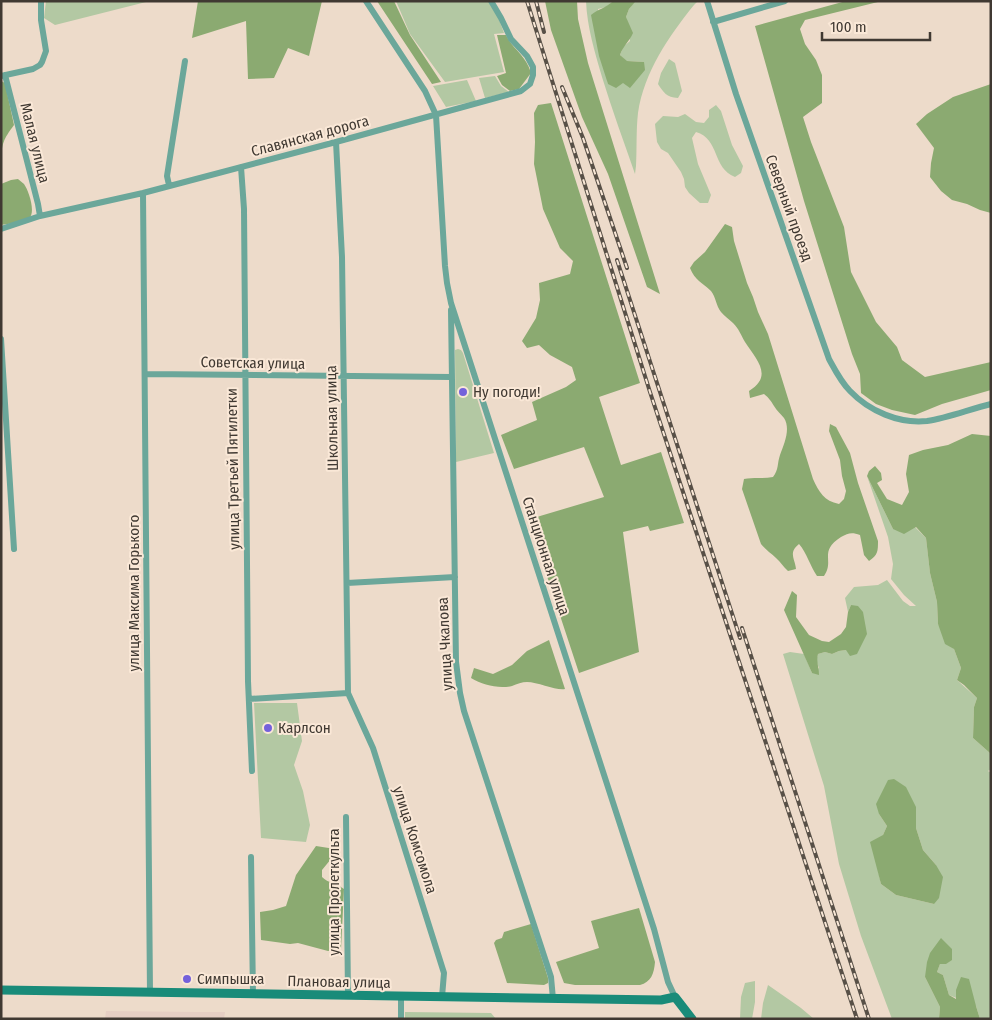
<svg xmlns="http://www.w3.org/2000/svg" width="992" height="1020" viewBox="0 0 992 1020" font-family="'Fira Sans Condensed',sans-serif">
  <rect width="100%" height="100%" fill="#eddbca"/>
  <path fill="#e6cfc4" d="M106 1011 197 1012H225L224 1019H105Z"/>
  <path fill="#b3c8a3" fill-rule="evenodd" d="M46 1H150L55 25 44 18Z
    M396 1H488L498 17 504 33 494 34 504 72 445 82 410 34Z
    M586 1H613L606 7 598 9 608 84 644 62 626 61 620 55 623 47 630 41 626 17 629 9 635 1H698L694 5C669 36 644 72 638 113 636 130 637 149 636 166L635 174C624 142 612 110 602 77 595 53 587 27 586 1Z
    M669 59 675 63 682 91 678 98C666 97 664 93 658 84L661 73Z
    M495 76 501 86 509 92 485 98 479 78Z
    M467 80 476 101 446 107 433 86Z
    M716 105 721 111 732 145 743 166 741 173 735 177C712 168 720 139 696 132L692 138 698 164 711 195 708 203H700L689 193 685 187 684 179 681 172 668 153 661 149 657 142 655 124 663 116 678 117 685 114 696 122 704 123 709 117V110Z
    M458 349 461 350 463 353 494 453 456 462 455 350Z
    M867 476 893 529 915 527 926 538 930 573 937 602 938 624 954 649 961 668 957 680 977 698 974 707 973 738 991 754V769L988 771 991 773V1019H980L976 1006 949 995 943 975 937 972 940 964 952 949 925 977 940 1007 939 1019H892L861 936 839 864 824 786 783 654 790 652 804 654 812 673 819 668 816 661 818 654 825 652 832 654 839 651 846 650 851 605 848 612 845 598 854 587 878 585 887 580 903 601 910 606H916L904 595 891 579 893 564 888 537ZM916 807V828L923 850 936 865 934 904 896 895 881 884 878 870 883 835 887 826 879 814Z
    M254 703H297L302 741 294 765 303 791 310 825 306 842 261 838Z
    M755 981V1002L752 1019H740L741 997 745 983Z
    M768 985 801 1008 814 1019H761L763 1003Z
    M405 1012 491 1013 496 1019H405Z"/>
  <path fill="#8baa71" d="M198 1H322L309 56 288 48 274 78 248 79 246 21 192 38Z
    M377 1H394L410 35 441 82 432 84Z
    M545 1H577L578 19 588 63 660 294 647 287 608 174 582 117 551 30Z
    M613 1 635 2 629 9 626 17 633 33C629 42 623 46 620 55L627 61 644 62 645 70 630 88 623 83 616 88 608 84 599 56 591 15C598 9 606 8 613 1Z
    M846 1H882L805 20 800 29 805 44 816 60 822 75V103L803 117 811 142 844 227 851 272 876 322 897 347 902 360 925 377 991 362V390L942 404 915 415 892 410 876 404 861 393 860 374 852 354 804 201 755 26Z
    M497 35H506C513 50 526 55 531 73L519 89 510 91 502 85 497 76 506 73Z
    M1 81 5 83 14 125C3 140 2 143 1 161Z
    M991 84V213L980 210 967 204 952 200 941 191 930 177 931 163 934 148 916 124 927 114 953 97Z
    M551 103 640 383 599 397 621 465 661 452 684 523 650 531 648 526 623 532 639 652 579 673 544 567 530 519 604 497 584 447 514 469 501 435 537 420 532 402 566 387 576 380 572 367 550 355 539 345 527 348 522 341 536 318 540 300 539 283 570 274 573 261 560 248 543 209 534 164 535 142 534 113 538 105Z
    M18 179C19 180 23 183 24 184 29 191 36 213 29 218 24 222 8 224 1 225V184L11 180Z
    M725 224 732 227 734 241 747 283 753 297 758 312 768 334 813 479C819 492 824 501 839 504L844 499 846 491 842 476 840 460 829 431 830 424 836 427 850 453 858 483 878 541C878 551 878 555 869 561L864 555 860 535C852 532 848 533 841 537 818 552 835 560 824 576H817C810 566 807 553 799 544 788 553 795 558 796 569L788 571C783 567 781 562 776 558 771 553 766 550 761 544L742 489 744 479C753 477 763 479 773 477 779 469 777 464 780 455 784 444 791 429 784 418 781 414 777 411 774 406 771 401 769 398 764 394L750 398 749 391C774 376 756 359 745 342 741 335 739 329 733 323 729 319 724 316 721 312 716 306 716 297 711 291 702 282 695 281 690 268L694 262 705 252Z
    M972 434 991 436V754L973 738 974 707 977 698 964 685 957 680 961 668 954 649 945 644 938 624 937 602 930 573 926 538 916 527 904 534 893 529 867 476 869 471 875 466 881 473 882 480 877 483 887 499 902 505 909 492 906 474 909 455 923 450 948 445Z
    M792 591 797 595 796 617 809 635 822 641 829 642 841 634 846 627 848 612 851 605 858 606 863 612 867 634 857 654 850 656 846 650 839 651 832 654 825 652 818 654C816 662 819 667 819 675L812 673 784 610Z
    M549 640 565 689C557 691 538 682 527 682 522 682 517 684 512 686 498 689 483 685 471 678L474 668 493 674 512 665 527 651Z
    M894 779 906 787 916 807V828L923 850 936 865 943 877 939 898 934 904 896 895 881 884 870 842 883 835 887 826 879 814 876 804 888 780Z
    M316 846 335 849 331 859 322 870V877C328 883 337 884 344 889L341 949 328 951 298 943 290 944 261 940 260 912 273 910 286 906 296 875Z
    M639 908 655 962C654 974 651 982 640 985H575L564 983 556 962 599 948 591 921Z
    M531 924 548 978V983L544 985 507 983 494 943 496 940 502 938 504 932Z
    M941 938 952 949V960L946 964H940L937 972 943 975 949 995 956 999V990L961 977 969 979 976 1006 980 1019H939L940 1007 925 977 927 962 930 953Z"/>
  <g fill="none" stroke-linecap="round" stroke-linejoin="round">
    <path stroke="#6ba79a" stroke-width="6" d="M366 1 425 91 436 115 445 266 447 283 451 303 654 929 668 982 675 997
      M707 1 736 94 829 359C835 370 841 382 850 391 869 411 899 424 927 421 948 418 970 409 991 404
      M713 22 785 1
      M5 75 38 204 40 216
      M1 76 33 69 40 65 42 62 46 51 41 20V1
      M336 142 342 257 348 693 373 748 444 973 442 997
      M241 167 244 209 248 681 252 771
      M169 185 167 176 185 61
      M143 193 150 993
      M1 229 40 216 143 193 336 142 521 91 530 84 533 75V67L527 56 511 39 501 18 491 1
      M451 310 456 662 460 693 464 711 551 977 553 999
      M1 339 14 549
      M145 374 451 377
      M347 583 455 577
      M249 699 348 693
      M346 817 348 996
      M251 857 253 995
      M401 1019V997"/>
    <path stroke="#198b79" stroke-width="9" d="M1 990 661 1000 675 997 692 1019"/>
    <g stroke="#585047" stroke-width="4">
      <path id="rail" d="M527 1 650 392 857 1019
        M536 1 544 32
        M562 87 583 138 627 268
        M617 260 740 638
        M742 628 869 1019"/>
    </g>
    <use href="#rail" stroke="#fae8d7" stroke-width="2" stroke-dasharray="5.5" stroke-linecap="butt"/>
  </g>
  <g fill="#7461db" stroke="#fae8d7" stroke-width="2">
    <circle cx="463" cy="392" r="5"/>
    <circle cx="268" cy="728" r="5"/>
    <circle cx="187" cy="979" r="5"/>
  </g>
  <g text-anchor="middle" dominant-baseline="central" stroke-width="4" stroke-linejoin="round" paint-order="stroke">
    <g font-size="15" fill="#403932" stroke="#fae8d7">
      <text transform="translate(310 136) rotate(-15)">Славянская дорога</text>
      <text transform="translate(35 143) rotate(76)">Малая улица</text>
      <text transform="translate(789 208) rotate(70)">Северный проезд</text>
      <text transform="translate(253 363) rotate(1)">Советская улица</text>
      <text transform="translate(332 418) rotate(-91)">Школьная улица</text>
      <text transform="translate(233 469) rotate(-91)">улица Третьей Пятилетки</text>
      <text transform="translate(546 556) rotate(72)">Станционная улица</text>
      <text transform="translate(134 593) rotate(-90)">улица Максима Горького</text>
      <text transform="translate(445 644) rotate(-93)">улица Чкалова</text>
      <text transform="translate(415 840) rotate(72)">улица Комсомола</text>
      <text transform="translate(334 892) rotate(-90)">улица Пролеткульта</text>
      <text transform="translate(339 982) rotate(1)">Плановая улица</text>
    </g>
    <g font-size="15" fill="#403932" stroke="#fae8d7" text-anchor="start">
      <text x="473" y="392">Ну погоди!</text>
      <text x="278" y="728">Карлсон</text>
      <text x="197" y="979">Симпышка</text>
    </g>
  </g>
  <rect width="992" height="1020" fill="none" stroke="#403932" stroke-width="5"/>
  <path d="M822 32v8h108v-8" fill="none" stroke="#403932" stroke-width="2.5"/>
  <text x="830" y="32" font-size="15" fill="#403932" stroke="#fae8d7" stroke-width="4" paint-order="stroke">100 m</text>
</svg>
